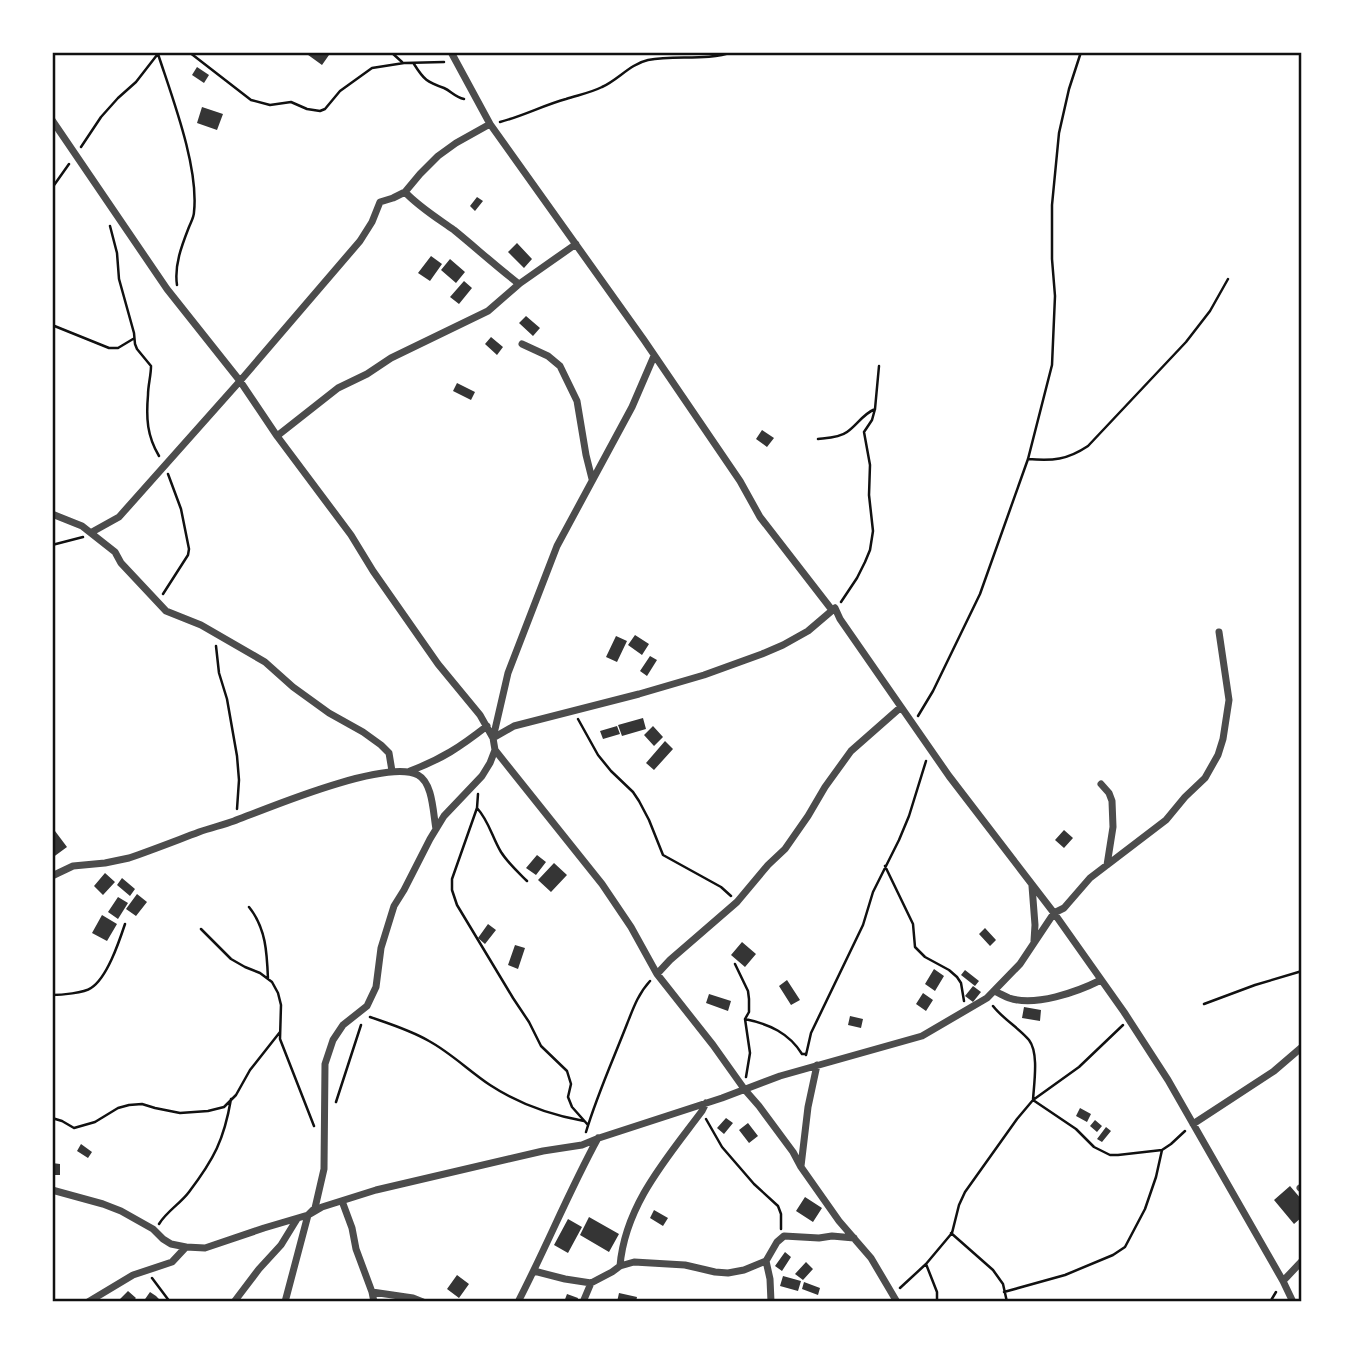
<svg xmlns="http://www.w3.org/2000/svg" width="1354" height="1354" viewBox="0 0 1354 1354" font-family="'Source Serif 4',serif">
  <rect width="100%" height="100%" fill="#fff"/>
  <path fill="#353535" d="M304 52H325L329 55 322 65Z
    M197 67 209 75 204 83 192 75Z
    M202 107 223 114 217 130 197 123Z
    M477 197 483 201 475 211 470 206Z
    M517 243 532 259 524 268 508 252Z
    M431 256 442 264 430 281 418 273Z
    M450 259 465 272 456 283 441 270Z
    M464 281 472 288 459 304 450 297Z
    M526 316 540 328 533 336 519 323Z
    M491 337 503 347 497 355 485 344Z
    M457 383 475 392 471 400 453 391Z
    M762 430 774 438 767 447 756 439Z
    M635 635 649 644 642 655 628 645Z
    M616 636 627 641 617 662 606 657Z
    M650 656 657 660 647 676 640 671Z
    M643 718 646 729 622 736 618 725Z
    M617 726 620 734 603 739 600 731Z
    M653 726 663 737 654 746 644 735Z
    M665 741 673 749 654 770 646 763Z
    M1064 830 1073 838 1064 848 1055 840Z
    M55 831 67 847 52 858V834Z
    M537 855 546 862 536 875 526 868Z
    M554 863 567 875 551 892 538 880Z
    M105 873 115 882 103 895 94 886Z
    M122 878 135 889 130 896 117 885Z
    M137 894 147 902 136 916 126 909Z
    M118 897 128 903 118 919 108 912Z
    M102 915 117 924 107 941 92 933Z
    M488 924 496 930 485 944 478 938Z
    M985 928 996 940 990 946 979 934Z
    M742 942 756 954 745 967 731 955Z
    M515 945 525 948 518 969 508 965Z
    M934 969 944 976 935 991 925 984Z
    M965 970 979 981 975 986 961 975Z
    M787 980 800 1000 791 1005 779 986Z
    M973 986 981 992 973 1002 965 996Z
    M923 993 933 1000 926 1011 916 1004Z
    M709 994 731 1001 728 1011 706 1003Z
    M1024 1007 1041 1010 1040 1021 1022 1018Z
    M850 1016 863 1019 861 1028 848 1025Z
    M1080 1108 1091 1114 1087 1122 1076 1116Z
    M726 1118 733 1123 724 1134 717 1128Z
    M1095 1120 1102 1126 1097 1132 1090 1126Z
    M748 1123 758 1136 749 1143 739 1130Z
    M1106 1127 1111 1131 1102 1142 1097 1139Z
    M81 1144 92 1152 88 1158 77 1151Z
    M52 1163 60 1164V1175H52Z
    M1290 1186 1302 1200V1217L1294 1224 1274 1200Z
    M805 1197 822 1208 813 1222 796 1211Z
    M654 1210 668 1218 663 1226 650 1218Z
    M589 1217 619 1234 609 1252 580 1235Z
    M568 1219 582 1227 568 1253 554 1245Z
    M785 1252 791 1257 782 1271 775 1266Z
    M806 1262 813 1269 803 1280 795 1274Z
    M457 1275 469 1284 459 1298 447 1289Z
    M783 1276 801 1281 798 1291 780 1286Z
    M804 1282 820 1288 818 1295 802 1289Z
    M128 1291 136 1298 132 1302H117Z
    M150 1292 156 1296 162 1302H143Z
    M619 1293 637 1297 636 1302H617Z
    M567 1294 578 1298 577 1302H564Z"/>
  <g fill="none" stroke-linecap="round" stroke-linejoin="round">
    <path stroke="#111" stroke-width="2.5" d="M189 52 251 100 270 105 291 102 307 109 320 111 325 109 340 91 372 68 404 63 444 62
      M391 52 402 62
      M158 54C172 97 199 167 194 212 194 217 191 222 189 227 182 245 174 265 177 285
      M414 64C424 80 427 82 444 88 451 91 455 97 464 99
      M500 122C523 116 544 105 566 99 578 95 590 93 602 87 618 80 630 64 648 60 676 55 706 61 733 52
      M81 147 101 117 118 98 136 82 157 55
      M52 188 69 164
      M110 226 117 253 119 279 134 333 135 344 137 349 151 366C151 376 148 385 148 395 146 418 147 436 159 456
      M52 325 109 348H118L133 339
      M818 439C827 438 839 438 847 432 857 425 863 414 875 409
      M1028 459C1053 461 1067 460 1088 446L1186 342 1210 311 1228 279
      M52 545 83 537
      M163 594 188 555 189 549 181 509 168 474
      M841 602 857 578 865 562 870 550 873 531 869 495 870 465 864 432 872 420 875 409 879 366
      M216 646 219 673 227 699 237 756 239 780 237 809
      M918 716 933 691 980 594 1028 459 1052 365 1055 296 1052 259V205L1059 133 1069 89 1081 52
      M578 719 598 755 611 771 633 792 639 801 649 820 663 855 721 887 731 896
      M478 794 477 808 452 879V890L457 905 513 998 529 1022 541 1046 567 1071 571 1084 568 1097 572 1107 588 1125
      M477 808C489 821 492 837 501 852 508 863 518 872 527 881
      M885 866 913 924 915 947 925 957 949 970 957 977 961 983 964 1001
      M249 907C266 928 267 953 268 979
      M201 929 231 959 245 967 260 973 272 982 278 993 281 1005 280 1039 314 1126
      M735 964 748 991 749 999V1012L745 1019 750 1053 746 1077
      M52 995C61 995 84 993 91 988 107 978 119 942 125 924
      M1204 1004 1255 985 1302 971
      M993 1006C1003 1019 1019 1028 1029 1040 1039 1053 1034 1083 1033 1100L1076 1129 1094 1147 1110 1155H1118L1162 1150 1171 1144 1185 1131
      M370 1017C390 1024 410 1030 429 1041 451 1053 469 1071 490 1085 519 1104 551 1115 584 1121
      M745 1019C769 1024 789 1033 802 1054H805
      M806 1055 811 1033 863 925 873 892 899 840 909 816 926 761
      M336 1102 361 1025
      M52 1118 62 1121 74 1128 95 1122 118 1108 129 1105 142 1104 155 1108 180 1113 208 1111 224 1107 236 1095 250 1070 280 1032
      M706 1119 722 1147 754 1184 778 1206 781 1214V1229
      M586 1132C597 1095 613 1060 627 1024 633 1009 638 994 650 981
      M159 1224C167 1211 180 1204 189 1192 214 1159 224 1140 231 1099
      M951 1233 993 1270 1003 1284 1007 1302
      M926 1264 937 1292V1302
      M152 1278 170 1302
      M900 1288 926 1264 952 1233 959 1205 965 1192 1017 1119 1033 1100 1079 1067 1123 1025
      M1004 1292 1065 1275 1113 1255 1125 1247 1145 1209 1156 1177 1162 1150
      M1270 1302 1276 1292"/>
    <path stroke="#4c4c4c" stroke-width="7" d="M451 52 490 124 644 340 740 481 760 517 832 610 835 608 840 619 949 776 1054 913 1124 1012 1168 1080 1283 1281 1293 1302
      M52 120 167 289 240 381 277 436 351 535 373 571 438 664 480 715 493 738 514 726 639 694 704 675 762 654 783 645 808 631 835 608
      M405 192C419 207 437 218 454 230 476 248 497 267 519 284
      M522 344 548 356 560 366 577 401 586 455 592 479
      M277 436 338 388 367 374 391 358 488 311 519 284 576 244
      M52 514 82 526 115 552 121 563 166 611 201 625 265 662 293 687 329 713 363 732 381 745 389 753 392 771
      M92 532 119 517 240 381 360 241 372 222 380 202 393 198 405 192 420 174 438 156 456 143 490 124
      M495 750 602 884 631 927 657 974 713 1045 745 1090 759 1106 793 1152 801 1167 839 1221 871 1258 897 1302
      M410 771C442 759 460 747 487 726
      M1101 784 1109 793 1112 801 1113 827 1107 865
      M52 876 73 866 105 863 129 858C152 850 175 841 199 832 210 828 223 825 234 821 268 808 387 758 418 775 433 783 433 813 436 829
      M1032 886 1035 925 1034 941
      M657 974 670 960 737 902 768 865 785 849 808 816 825 787 851 751 901 707
      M994 991C999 993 1004 996 1009 998 1035 1007 1077 992 1101 980
      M1193 1124 1274 1071 1302 1047
      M801 1166 808 1107 817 1065
      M1300 1188 1302 1187
      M52 1190 103 1204 121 1211 153 1229 163 1239 171 1244 186 1247
      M342 1201 352 1228 356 1249 372 1292 374 1302
      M310 1214 322 1207 376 1190 543 1151 582 1145 599 1138 722 1098 780 1076 922 1036 987 998 1020 964 1054 913 1064 908 1090 878 1166 820 1185 797 1205 778 1218 755 1223 739 1229 700 1219 632
      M620 1266C625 1205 667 1158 702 1111L706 1103
      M534 1271 565 1279 591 1283 612 1272 620 1266 634 1262 685 1265 715 1272 728 1273 744 1270 766 1261
      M1283 1281 1302 1261
      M372 1292 413 1298 423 1302
      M88 1302 133 1275 172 1262 186 1247 205 1248 264 1228 308 1215
      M234 1302 259 1269 281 1245 297 1219
      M285 1302 308 1215 315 1208 324 1169 325 1064 333 1040 343 1025 367 1006 376 987 381 948 394 906 404 890 430 839 444 816 482 776 490 763 495 750 493 738 508 673 557 546 632 407 654 356
      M518 1302C546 1248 569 1191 598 1138
      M583 1302 591 1283
      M771 1302 770 1279 766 1261 777 1242 784 1236 819 1238 832 1236 854 1238"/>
  </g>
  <rect width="1354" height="1354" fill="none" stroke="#ffffff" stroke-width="108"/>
  <rect x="54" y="54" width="1246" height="1246" fill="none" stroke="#111" stroke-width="2.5"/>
</svg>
